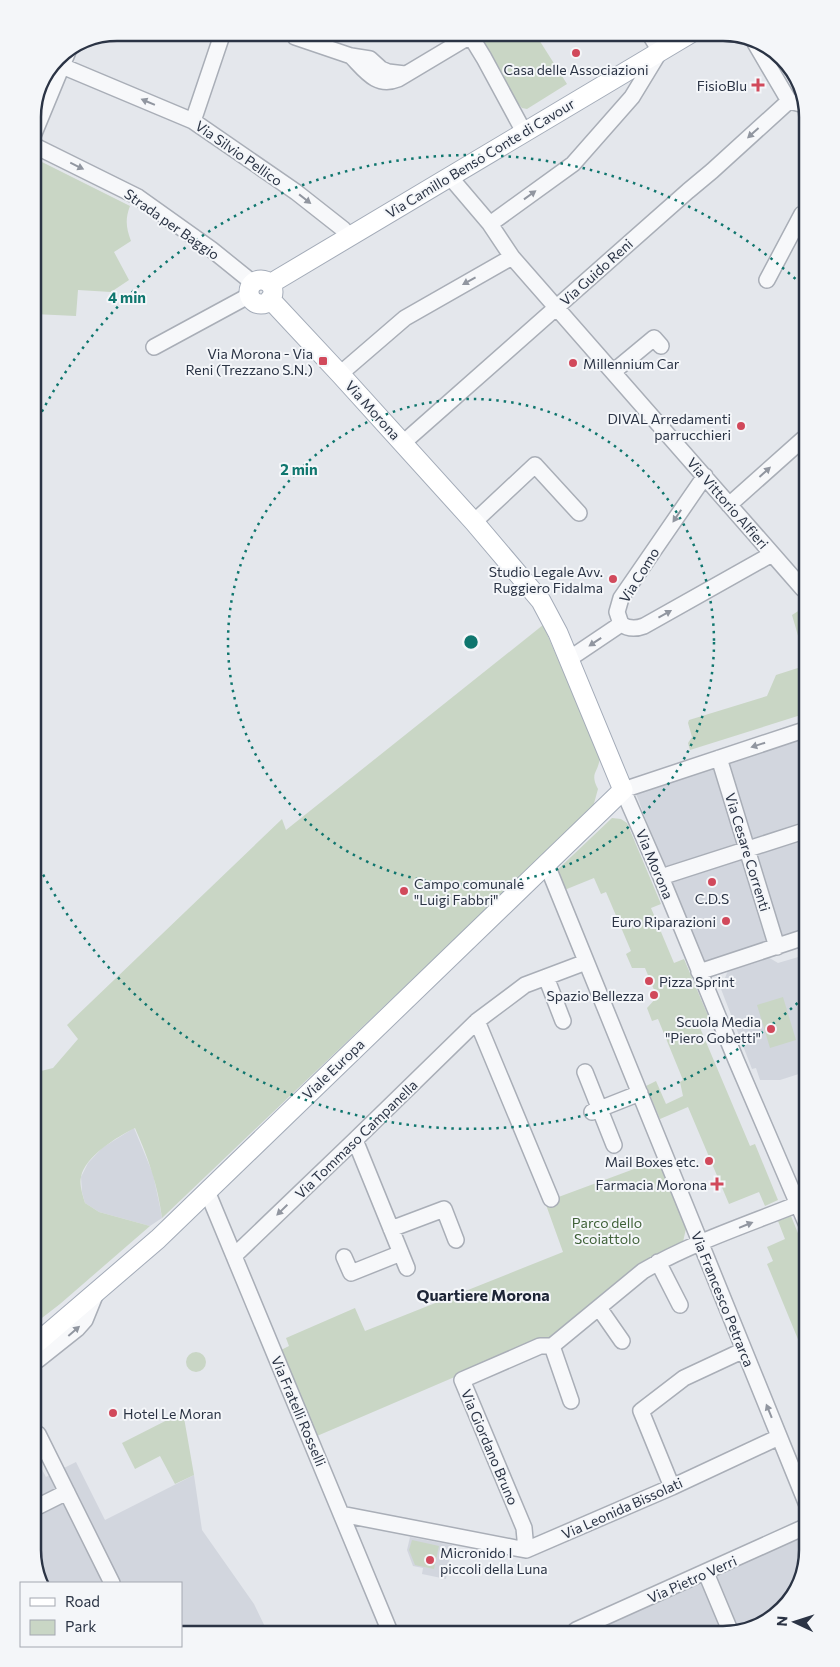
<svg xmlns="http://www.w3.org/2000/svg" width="840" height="1667" viewBox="0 0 840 1667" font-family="Commissioner,sans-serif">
  <rect width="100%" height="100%" fill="#e4e7ec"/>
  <path fill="#d2d6de" d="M804 735 805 934 702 968 635 791Z
    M805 955V1072L780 1080H760L756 1068 752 1069 721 989 728 970 768 957 778 963Z
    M134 1128 153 1174 160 1207 162 1218 150 1226 99 1212 85 1203 82 1192 81 1177 88 1163 102 1148Z
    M38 1462 46 1477 76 1462 105 1520 194 1475 202 1530 254 1604 268 1633 181 1634V1583H40Z
    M807 1533V1550L793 1597 755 1628 588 1630Z
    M410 1537 452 1545 446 1579 422 1574 423 1568 413 1566 407 1550Z"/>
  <path fill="#c9d6c5" d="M477 35H536L567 84 527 109 522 108 515 100Z
    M33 161H40L130 206C125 219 126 228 131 241L114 252 129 280 111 292 78 290 76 316 34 314Z
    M803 608 804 714 690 750 688 743 692 737 688 723 689 720 767 696 776 675 801 667 803 653 792 615Z
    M543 625 600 756C599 773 589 772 598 789L593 807 162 1218C158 1186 148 1157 135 1128 117 1137 85 1156 81 1177 79 1185 83 1196 85 1203L99 1212 150 1226 60 1304 38 1321 37 1072 53 1068 78 1039 67 1025 282 819 286 830Z
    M612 818 621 819 627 823 661 904 651 908 674 963 684 959 709 1018 698 1023 750 1146 755 1144 778 1200 765 1206 759 1192 729 1204 688 1107 660 1119 646 1086 656 1081 666 1104 683 1096 680 1082 683 1080 658 1019 652 1021 647 1008 657 997 645 968H632L626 954 631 951 606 892 601 894 594 878 562 891 554 873Z
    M783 997 796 1040 770 1048 757 1005Z
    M661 1159 687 1224 683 1242 679 1246 642 1263 554 1340 536 1342 317 1436 281 1350 289 1346 286 1338 355 1308 365 1331 563 1252 545 1202Z
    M791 1216 806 1253 807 1347 802 1349 767 1264 773 1261 767 1247 785 1239 778 1221Z
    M186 1362a10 10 0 1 1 20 0a10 10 0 1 1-20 0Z
    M183 1412 194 1475 175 1484 160 1456 135 1469 122 1443Z
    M412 1540 439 1546 434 1569 415 1565 409 1550Z"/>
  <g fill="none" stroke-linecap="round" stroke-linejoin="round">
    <g stroke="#a9aeb7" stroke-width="18">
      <path id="minor" d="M470 35 484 58 524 132
        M295 37 351 56 370 59 381 69 388 72 405 74
        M755 43 789 101 801 104
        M351 56C365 70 376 88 398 79L470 36
        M62 66 193 121 296 192 343 229 349 236
        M193 121 221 38
        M33 136 69 49
        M33 145 138 197 211 249 253 283
        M450 177 490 224 512 257 803 589
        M490 224 573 164 632 97 660 51 649 33
        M767 280 802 214
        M154 347 250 295
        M613 372 654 338 661 346
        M340 374 405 318 512 257
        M403 443 688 191 712 171 789 101
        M729 505 803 439
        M474 522 535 465 579 513
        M621 624 617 612 621 598 705 476
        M621 624C628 629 636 629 644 626L772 554
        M569 659 621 624
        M804 730 623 790 661 877 736 1060 806 1223
        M719 758 777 947
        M547 865 807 1505
        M661 877 804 831
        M699 972 805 937
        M546 977 563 1021
        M477 1021 551 1199
        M585 1072 614 1145
        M592 1112 640 1093
        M355 1140 407 1268
        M207 1191 390 1632
        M391 1229 444 1209 456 1240
        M234 1256 355 1140 477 1021 525 985 586 962
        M344 1257 351 1273 401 1253
        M658 1262 680 1305
        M599 1308 622 1341
        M552 1346 571 1401
        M38 1360 77 1329 85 1320 96 1293
        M38 1434 112 1583
        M672 1487 641 1411 684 1378 744 1350
        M39 1506 67 1492
        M341 1514 526 1550 672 1487 779 1437
        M526 1550 524 1528 462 1380 540 1346H552L643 1271C691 1243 746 1225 798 1204
        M706 1573 729 1628
        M576 1630 807 1526"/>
    </g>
    <g stroke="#a3abb8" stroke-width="21">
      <path id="major" d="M249 292a12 12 0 1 1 24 0a12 12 0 1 1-24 0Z
        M270 284 691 33
        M38 1342 158 1239 623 790 558 633 541 601 474 522 340 374 270 299"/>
    </g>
    <use href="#minor" stroke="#f7f8fa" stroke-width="15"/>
    <use href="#major" stroke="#fff" stroke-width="19"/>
  </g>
  <defs><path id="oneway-solid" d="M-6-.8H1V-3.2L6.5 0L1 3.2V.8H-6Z" transform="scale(1.25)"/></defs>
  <g fill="#9196a0">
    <use href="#oneway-solid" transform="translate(148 102) rotate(-157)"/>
    <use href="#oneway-solid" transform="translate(753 133) rotate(138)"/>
    <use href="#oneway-solid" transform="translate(77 166) rotate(26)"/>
    <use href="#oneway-solid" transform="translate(530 195) rotate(-36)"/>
    <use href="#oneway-solid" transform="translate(305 199) rotate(38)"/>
    <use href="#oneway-solid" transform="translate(469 281) rotate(151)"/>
    <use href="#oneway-solid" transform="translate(765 472) rotate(-42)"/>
    <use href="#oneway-solid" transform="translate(677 516) rotate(124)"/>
    <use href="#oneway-solid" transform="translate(665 614) rotate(-29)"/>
    <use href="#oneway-solid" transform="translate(595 642) rotate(146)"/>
    <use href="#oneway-solid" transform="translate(758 745) rotate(162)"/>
    <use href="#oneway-solid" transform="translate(282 1210) rotate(136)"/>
    <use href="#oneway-solid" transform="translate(746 1225) rotate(-22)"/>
    <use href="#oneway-solid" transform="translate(74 1331) rotate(-41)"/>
    <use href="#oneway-solid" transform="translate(769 1411) rotate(-112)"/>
  </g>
  <g fill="none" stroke="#0f766e" stroke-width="2.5" stroke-dasharray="2.5 5">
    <circle cx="471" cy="642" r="243"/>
    <path d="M803 998A487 487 0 0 1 37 863M35 425A487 487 0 0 1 800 283"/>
  </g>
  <g fill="#d1495b" stroke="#f4f6f9" stroke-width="2">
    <circle cx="576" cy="53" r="5"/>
    <path d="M755.5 77.5h5v5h5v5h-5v5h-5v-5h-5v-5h5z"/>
    <rect x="318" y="356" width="10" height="10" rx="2.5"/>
    <circle cx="573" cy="363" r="5"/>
    <circle cx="741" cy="426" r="5"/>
    <circle cx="613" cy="579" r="5"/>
    <circle cx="712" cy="882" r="5"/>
    <circle cx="404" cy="891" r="5"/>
    <circle cx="726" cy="921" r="5"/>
    <circle cx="649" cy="981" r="5"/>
    <circle cx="654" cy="995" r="5"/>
    <circle cx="771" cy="1029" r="5"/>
    <circle cx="709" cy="1161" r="5"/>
    <path d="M714.5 1176.5h5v5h5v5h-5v5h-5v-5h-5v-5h5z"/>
    <circle cx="113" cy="1413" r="5"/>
    <circle cx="430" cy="1560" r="5"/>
  </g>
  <g text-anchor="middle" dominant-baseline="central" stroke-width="4" stroke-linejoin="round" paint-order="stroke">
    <g font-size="14" fill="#2b3445" stroke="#f4f6f9" text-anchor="end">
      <text x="576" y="69" text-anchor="middle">Casa delle Associazioni</text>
      <text x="747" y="85">FisioBlu</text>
      <text x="313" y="353">Via Morona - Via<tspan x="313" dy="16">Reni (Trezzano S.N.)</tspan></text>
      <text x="583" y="363" text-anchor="start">Millennium Car</text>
      <text x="731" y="418">DIVAL Arredamenti<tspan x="731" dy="16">parrucchieri</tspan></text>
      <text x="603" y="571">Studio Legale Avv.<tspan x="603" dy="16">Ruggiero Fidalma</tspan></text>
      <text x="414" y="883" text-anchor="start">Campo comunale<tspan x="414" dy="16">"Luigi Fabbri"</tspan></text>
      <text x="712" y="898" text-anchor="middle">C.D.S</text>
      <text x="716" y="921">Euro Riparazioni</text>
      <text x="659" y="981" text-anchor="start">Pizza Sprint</text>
      <text x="644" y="995">Spazio Bellezza</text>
      <text x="761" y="1021">Scuola Media<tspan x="761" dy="16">"Piero Gobetti"</tspan></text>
      <text x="699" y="1161">Mail Boxes etc.</text>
      <text x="707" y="1184">Farmacia Morona</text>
      <text x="123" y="1413" text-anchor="start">Hotel Le Moran</text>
      <text x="440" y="1552" text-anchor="start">Micronido I<tspan x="440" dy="16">piccoli della Luna</tspan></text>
    </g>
    <g font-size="14" fill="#2b3445" stroke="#f4f6f9">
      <text transform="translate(239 153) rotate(35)">Via Silvio Pellico</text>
      <text transform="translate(480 158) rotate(-31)">Via Camillo Benso Conte di Cavour</text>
      <text transform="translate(172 224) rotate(35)">Strada per Baggio</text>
      <text transform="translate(596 272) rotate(-42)">Via Guido Reni</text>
      <text transform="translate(373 410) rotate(48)">Via Morona</text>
      <text transform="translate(728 503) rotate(49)">Via Vittorio Alfieri</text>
      <text transform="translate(639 575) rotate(-58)">Via Como</text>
      <text transform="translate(748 852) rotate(73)">Via Cesare Correnti</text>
      <text transform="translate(655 864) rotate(67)">Via Morona</text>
      <text transform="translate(333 1069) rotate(-44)">Viale Europa</text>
      <text transform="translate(356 1139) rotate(-44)">Via Tommaso Campanella</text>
      <text transform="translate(723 1299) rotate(68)">Via Francesco Petrarca</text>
      <text transform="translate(299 1411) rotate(67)">Via Fratelli Rosselli</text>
      <text transform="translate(490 1447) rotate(67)">Via Giordano Bruno</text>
      <text transform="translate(622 1508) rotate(-24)">Via Leonida Bissolati</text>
      <text transform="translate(692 1579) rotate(-24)">Via Pietro Verri</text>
    </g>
    <g font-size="14" fill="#3f6138" stroke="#f4f6f9">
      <text x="607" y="1222">Parco dello<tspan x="607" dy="16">Scoiattolo</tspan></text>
    </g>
    <g font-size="16" font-weight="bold" fill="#1d2536" stroke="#f4f6f9">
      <text x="483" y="1294">Quartiere Morona</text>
    </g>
  </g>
  <path d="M0 0H840V1667H0ZM117 41H723A76 76 0 0 1 799 117V1550A76 76 0 0 1 723 1626H117A76 76 0 0 1 41 1550V117A76 76 0 0 1 117 41Z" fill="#f4f6f9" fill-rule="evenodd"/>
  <path fill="none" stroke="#2b3445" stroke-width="2.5" d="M117 41H723A76 76 0 0 1 799 117V1550A76 76 0 0 1 723 1626H117A76 76 0 0 1 41 1550V117A76 76 0 0 1 117 41Z"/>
  <circle cx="471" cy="642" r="8" fill="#0f766e" stroke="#f4f6f9" stroke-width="2.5"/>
  <g font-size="15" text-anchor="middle" font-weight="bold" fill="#0f766e" stroke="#f4f6f9" stroke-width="4" stroke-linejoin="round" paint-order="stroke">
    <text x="127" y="303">4 min</text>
    <text x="299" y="475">2 min</text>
  </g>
  <rect x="20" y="1582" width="162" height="65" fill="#f4f6f9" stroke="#a4a8b1"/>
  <rect x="30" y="1598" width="25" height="8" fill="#ffffff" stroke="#a4a8b1"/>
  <text x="65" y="1607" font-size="15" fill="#2b3445">Road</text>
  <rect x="30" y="1620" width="25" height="15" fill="#c9d6c5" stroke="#a4a8b1"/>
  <text x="65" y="1632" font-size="15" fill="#2b3445">Park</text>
  <g transform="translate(795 1622) rotate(274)" stroke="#f4f6f9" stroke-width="4" paint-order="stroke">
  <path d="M0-4L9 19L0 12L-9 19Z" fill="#2b3445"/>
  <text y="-8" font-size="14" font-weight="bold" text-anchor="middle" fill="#2b3445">N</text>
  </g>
</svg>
